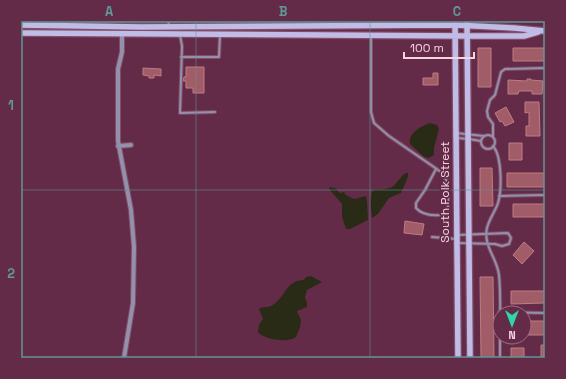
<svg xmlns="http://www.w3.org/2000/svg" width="566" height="379" font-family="'Space Grotesk',sans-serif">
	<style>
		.water { fill: #2a2b17 }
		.building { fill: #a15d67; stroke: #c17a84 }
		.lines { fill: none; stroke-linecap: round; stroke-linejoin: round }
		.service-casing { stroke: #814d67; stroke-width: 4 }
		.minor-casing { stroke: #814d67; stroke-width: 6 }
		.secondary-casing { stroke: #814d67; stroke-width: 8 }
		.service { stroke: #9390ab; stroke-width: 2 }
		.minor { stroke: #9390ab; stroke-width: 4 }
		.secondary { stroke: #c1bbe7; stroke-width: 5.5 }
		.grid { fill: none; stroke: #609797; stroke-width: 1; stroke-opacity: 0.55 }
		.labels { text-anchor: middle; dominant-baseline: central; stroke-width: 3.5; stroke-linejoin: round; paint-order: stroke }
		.street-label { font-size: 12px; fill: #f7d3e2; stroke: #642b48 }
		.neatline { fill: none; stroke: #609797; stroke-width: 1.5 }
		.grid-label { font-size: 13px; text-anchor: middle; font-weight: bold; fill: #609797 }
	</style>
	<rect width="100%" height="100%" fill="#642b48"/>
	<!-- water -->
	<path class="water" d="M430 123 437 125 439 129 434 148V155L429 158 424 157 410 144C408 133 421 126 430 123Z
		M406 173H408V177L401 193 389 198 378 214 372 218C371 209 369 198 373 190 380 189 386 190 392 187 397 184 400 176 406 173Z
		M330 187 335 188 340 193 344 192 346 195 354 199 366 196 367 201 368 220 350 229H346L342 217V204L329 189Z
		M311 276 322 282 307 290 305 297 307 303V307L297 311 301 320 300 327 296 337C288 343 264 340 258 332L259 325 263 319 259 309C263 306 267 308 271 306 286 298 285 280 304 280L306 277Z"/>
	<!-- building -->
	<path class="building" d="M478 48H491V87H478Z
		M513 48H545V61H513Z
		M186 67H204V93H193V88H186V81H183L184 77H186Z
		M143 68 161 69V76L154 75V78H149V76L143 75Z
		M433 73H438V85H423V78H433Z
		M527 79H531V80L543 81 542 94H532V91H519L518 94H508V80L527 81Z
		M525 102H539L540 136H526V126H529V112L525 113Z
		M506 107 514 122 505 126 502 121 500 122 495 113Z
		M509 143H522V160H509Z
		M480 168H492L493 206H480Z
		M507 173H545V187H507Z
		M513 204H545V217H513Z
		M405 221 424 224 422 235 404 233Z
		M524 242 534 251 522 264 513 255Z
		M480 277H493L494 358H481Z
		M511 291H545V303L511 304Z
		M524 321H545V335H524Z
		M541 345H545V358H541Z
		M511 348H524V358H511Z"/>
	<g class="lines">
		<defs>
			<path id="service" d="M168 26 169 21
				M180 35 182 46 180 113 215 112
				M371 36V112L374 123 389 136 444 174 448 186V211L446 238
				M181 57H219L220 35
				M456 133 484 136
				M481 142a7 7 0 1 1 14 0a7 7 0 1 1-14 0Z
				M493 137V124L488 117 487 111 490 100 495 95 501 72 505 69 545 68
				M457 138 469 139 481 141
				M493 146C502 156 502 190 498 203 495 212 489 219 487 228 483 246 497 258 499 275 501 295 500 316 500 337
				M436 169 425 190 416 203V208C424 217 437 216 448 214
				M499 196 545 195
				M457 235 508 233 511 238 509 244 502 246 495 244 458 243
				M432 237 456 239
				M499 312 545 313
				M500 337V358"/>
			<path id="minor" d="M122 33V52L118 69V141L131 210 134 247 133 303 124 358
				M118 146 131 145"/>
			<path id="secondary" d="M455 21 458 358
				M467 21 470 358
				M21 25 141 27 455 25 514 28 545 31
				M21 33 468 36H524L538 32"/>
		</defs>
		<!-- service casing -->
		<use href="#service" class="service-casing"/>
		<!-- minor casing -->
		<use href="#minor" class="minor-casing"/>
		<!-- secondary casing -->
		<use href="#secondary" class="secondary-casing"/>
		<!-- service -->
		<use href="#service" class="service"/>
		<!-- minor -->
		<use href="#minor" class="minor"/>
		<!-- secondary -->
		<use href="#secondary" class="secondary"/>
	</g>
	<!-- grid -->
	<path class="grid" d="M196 21V358M370 21V358M21 190H545"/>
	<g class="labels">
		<!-- street labels -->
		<g class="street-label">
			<text transform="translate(445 192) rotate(-90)">South Polk Street</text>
		</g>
	</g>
	<!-- border -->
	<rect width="566" height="379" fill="none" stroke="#642b48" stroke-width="44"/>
	<!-- north arrow -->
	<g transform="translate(512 325) rotate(180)"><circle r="19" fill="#642b48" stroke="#9f6e86"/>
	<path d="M0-3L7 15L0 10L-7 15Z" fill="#2ed4aa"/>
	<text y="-6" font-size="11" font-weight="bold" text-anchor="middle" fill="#f7d3e2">N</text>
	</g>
	<!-- scale -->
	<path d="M404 52v6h70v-6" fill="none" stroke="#f7d3e2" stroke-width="2"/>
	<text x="410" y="52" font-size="12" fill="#f7d3e2" stroke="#642b48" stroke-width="3" paint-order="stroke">100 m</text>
	<rect x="22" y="22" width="522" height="335" class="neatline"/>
	<g class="grid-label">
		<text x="109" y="16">A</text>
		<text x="283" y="16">B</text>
		<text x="457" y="16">C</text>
		<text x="11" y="110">1</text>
		<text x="11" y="278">2</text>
	</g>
</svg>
